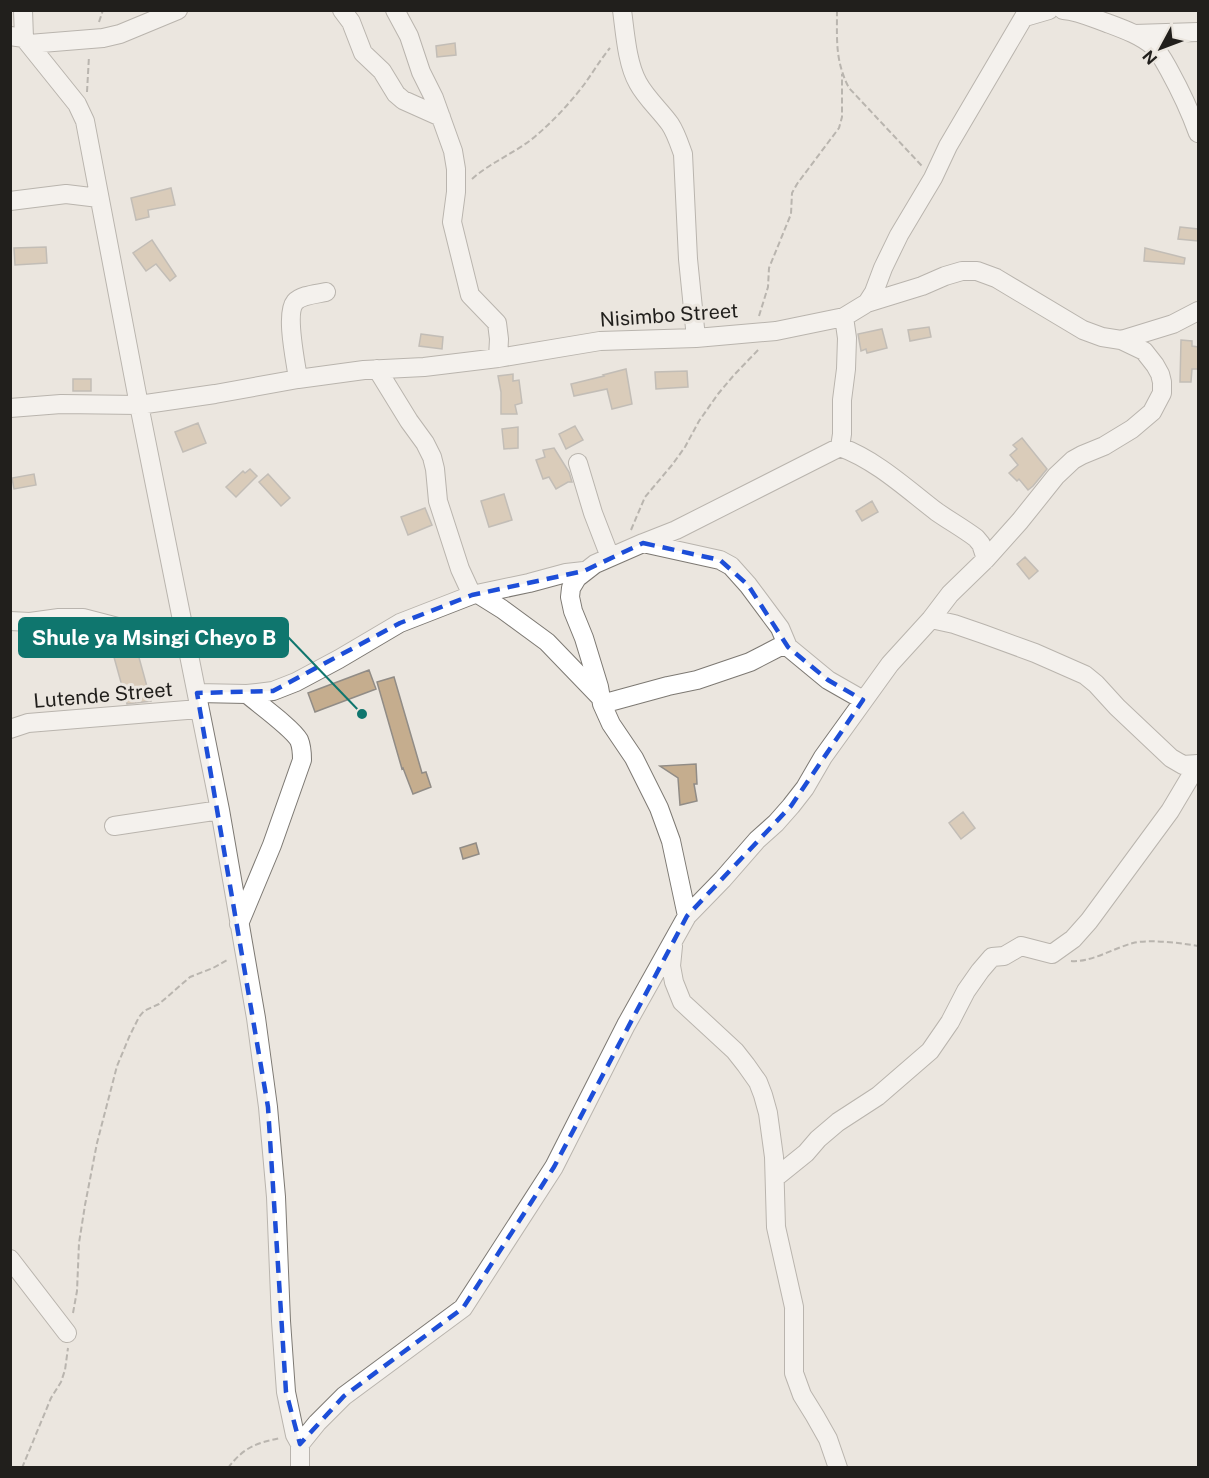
<svg xmlns="http://www.w3.org/2000/svg" width="1209" height="1478" font-family="'Public Sans',sans-serif">
	<style>
		.building { fill: #c5ad8e; stroke: #918c86; stroke-width: 1.5 }
		.lines { fill: none; stroke-linecap: round; stroke-linejoin: round }
		.minor-casing { stroke: #7d7973; stroke-width: 20 }
		.path { stroke: #7d7a75; stroke-width: 2; stroke-dasharray: 6 3; stroke-linecap: butt }
		.minor { stroke: #fff; stroke-width: 18 }
		.marked { fill: none; stroke: #1d4ed8; stroke-width: 4.5; stroke-dasharray: 12 8; stroke-linejoin: round }
		.labels { text-anchor: middle; dominant-baseline: central; stroke-width: 6; stroke-linejoin: round; paint-order: stroke }
		.street-label { font-size: 20px; fill: #211f1c; stroke: #ebe6df }
		.leader { fill: none; stroke: #0f766e; stroke-width: 2 }
		.callout-dot { fill: #0f766e; stroke: #ebe6df; stroke-width: 2 }
		.callout { fill: #0f766e; stroke: #0f766e; stroke-width: 2 }
		.callout-label { font-size: 21px; text-anchor: middle; font-weight: bold; fill: #fff }
	</style>
	<rect width="100%" height="100%" fill="#ebe6df"/>
	<!-- building -->
	<path class="building" d="M455 43 456 55 437 57 436 46Z
		M171 188 175 205 148 210 149 217 136 220 131 198Z
		M1180 227 1198 229V241L1178 239Z
		M152 240 176 276 170 281 156 264 146 271 133 253Z
		M46 247 47 263 15 265 14 248Z
		M1145 248 1185 258 1184 264 1144 261Z
		M929 327 931 337 910 341 908 330Z
		M882 329 887 348 867 353 866 349 861 351 858 334Z
		M421 334 443 337 442 349 419 346Z
		M1181 340 1192 341V346L1198 347V369H1192L1191 382H1180Z
		M626 369 632 404 612 409 607 389 574 396 571 384 604 376 603 375Z
		M687 371 688 387 656 389 655 372Z
		M513 374V381L519 380 522 403 515 405 517 414H501V392L498 376Z
		M73 379H91V391H73Z
		M198 423 206 443 183 452 175 432Z
		M575 426 583 440 566 449 559 434Z
		M518 427V448L504 449 502 429Z
		M1022 438 1047 469 1033 486 1028 490 1019 479 1017 481 1009 473 1018 465 1010 455 1017 449 1013 445Z
		M554 448 569 472 572 482H568L556 489 549 477 543 479 536 460 545 457 543 450Z
		M250 469 257 476 236 497 226 487 243 471 245 473Z
		M34 474 36 485 14 489 12 478Z
		M268 474 290 498 281 506 259 482Z
		M504 494 512 520 489 527 481 501Z
		M872 501 878 512 862 521 856 511Z
		M425 508 432 525 408 535 401 517Z
		M1025 557 1038 571 1029 579 1017 564Z
		M135 643 151 701 127 704 112 650Z
		M369 670 376 689 315 712 308 693Z
		M394 677 422 773 426 772 431 787 413 794 403 768 402 769 377 682Z
		M696 764 697 784H694L697 801 680 805 678 778 660 766Z
		M963 812 975 828 961 839 949 823Z
		M476 843 479 854 463 859 460 848Z"/>
	<g class="lines">
		<defs>
			<path id="minor" d="M23 10 24 38
				M342 10 351 22 363 53 382 71 396 94 403 100 441 117
				M395 10 409 36 421 72 434 98 453 151 456 169V192L452 222 470 295 497 323 499 339 498 358
				M622 10C625 32 627 64 638 83 646 98 660 110 670 124 676 133 679 143 683 154L688 259 696 338
				M1063 10C1078 11 1093 18 1107 23 1123 29 1140 35 1153 46 1160 53 1164 61 1169 70 1180 90 1190 111 1198 133
				M1025 17 1049 10
				M1134 34 1198 32
				M10 36 24 38 77 104 85 121 139 405 220 810 256 1018 268 1107 276 1197 281 1321 286 1392 295 1435 300 1444V1468
				M29 44 103 38 120 34 178 10
				M10 201 66 194 99 198
				M1121 340 1173 324 1198 311
				M377 369 409 421 425 443 432 457 435 469 438 501 460 569 472 595
				M298 379C296 363 285 314 295 302 301 295 317 294 326 292
				M10 408 61 404 139 405 215 394 298 379 364 370 424 367 498 358 600 341 696 338 776 331 844 317 867 303 874 292 883 268 899 235 933 178 948 146 1028 10
				M840 447 842 434V400L846 369 847 338 844 317
				M578 463 593 513 610 557
				M643 543 676 530 840 447C876 460 907 489 937 512 950 521 964 529 976 538L981 544 986 559
				M478 594 502 609 547 642 600 697
				M931 619 954 624 983 634 1035 653 1085 675 1096 684 1117 707 1171 758 1183 765 1198 764
				M10 621 30 622 59 618H83L110 625 188 646
				M197 693 247 694 273 691 296 682 339 659 400 623 472 595 529 583 566 573 584 571
				M602 704 668 686 697 680 750 662 779 647H788L828 680 863 700
				M10 729 28 723 199 709
				M114 826 220 810
				M687 916 671 841 659 808 634 758 611 724 602 704 599 687 584 638 573 611 570 597 571 588 577 578 595 564 643 543 720 560 731 566 748 585 780 628 788 647
				M239 924 272 845 302 760C302 753 302 747 299 740 292 728 260 705 247 694
				M673 946 671 966 674 982 682 1002 735 1051 746 1065 758 1082 763 1095 768 1113 774 1157 776 1227 794 1307V1373L802 1395 815 1416 828 1439 838 1468
				M775 1178 806 1153 818 1139 838 1122 878 1096 930 1051 950 1022 966 991 980 971 992 957 1004 956 1021 946 1052 954 1073 939 1089 921 1170 811 1198 764
				M10 1259 67 1333
				M300 1444 317 1423 344 1396 463 1308 554 1167 626 1025 687 916 723 879 757 840 776 823 791 806 805 788 823 757 890 664 931 619 950 594 986 559 1020 521 1056 476 1073 460 1082 455 1104 446 1132 429 1152 412 1162 393V382L1160 374 1155 365 1144 351 1121 340 1102 337 1083 330 996 278 977 271H962L945 276 922 286 867 303"/>
		</defs>
		<!-- minor casing -->
		<use href="#minor" class="minor-casing"/>
		<!-- path -->
		<path class="path" d="M837 10C837 40 835 61 849 88L922 166
			M99 22 103 10
			M87 92 89 56
			M472 179C492 161 518 152 538 134 554 120 569 104 583 86 592 74 600 60 610 48
			M759 316 768 287 769 268 791 214 792 193 797 184 839 128 842 117V74
			M631 530 645 497 672 465 685 447 699 421 718 394 734 375 760 348
			M1071 961C1090 963 1114 948 1133 943 1150 939 1181 943 1198 946
			M73 1313 77 1291 79 1243 85 1205 97 1143 117 1066 130 1035 139 1017 144 1011 159 1004 190 977 213 968 229 959
			M22 1468 51 1398 61 1382 65 1370 68 1348
			M228 1468C244 1447 256 1443 281 1438"/>
		<!-- minor -->
		<use href="#minor" class="minor"/>
	</g>
	<!-- marked area -->
	<path d="M0 0H1209V1478H0ZM643 543 720 560 748 585 788 647 828 680 863 700 791 806 687 916 554 1167 463 1308 344 1396 300 1444 286 1392 268 1107 197 693 273 691 400 623 472 595 584 571Z" fill="#ebe6df" fill-opacity=".55" fill-rule="evenodd"/>
	<path class="marked" d="M643 543 720 560 748 585 788 647 828 680 863 700 791 806 687 916 554 1167 463 1308 344 1396 300 1444 286 1392 268 1107 197 693 273 691 400 623 472 595 584 571Z"/>
	<g class="labels">
		<!-- street labels -->
		<g class="street-label">
			<text transform="translate(669 315) rotate(-4)">Nisimbo Street</text>
			<text transform="translate(103 695) rotate(-5)">Lutende Street</text>
		</g>
	</g>
	<!-- callouts -->
	<path class="leader" d="M362 714L288 637"/>
	<circle class="callout-dot" cx="362" cy="714" r="6"/>
	<rect class="callout" x="19" y="618" width="269" height="39" rx="6"/>
	<g class="callout-label">
		<text x="154" y="645">Shule ya Msingi Cheyo B</text>
	</g>
	<!-- border -->
	<rect width="1209" height="1478" fill="none" stroke="#211f1c" stroke-width="24"/>
	<!-- north arrow -->
	<g transform="translate(1161 48) rotate(229)" stroke="#ebe6df" stroke-width="4.5" paint-order="stroke">
	<path d="M0-4.5L10 22L0 15L-10 22Z" fill="#211f1c"/>
	<text y="-9" font-size="16" font-weight="bold" text-anchor="middle" fill="#211f1c">N</text>
	</g>
</svg>
